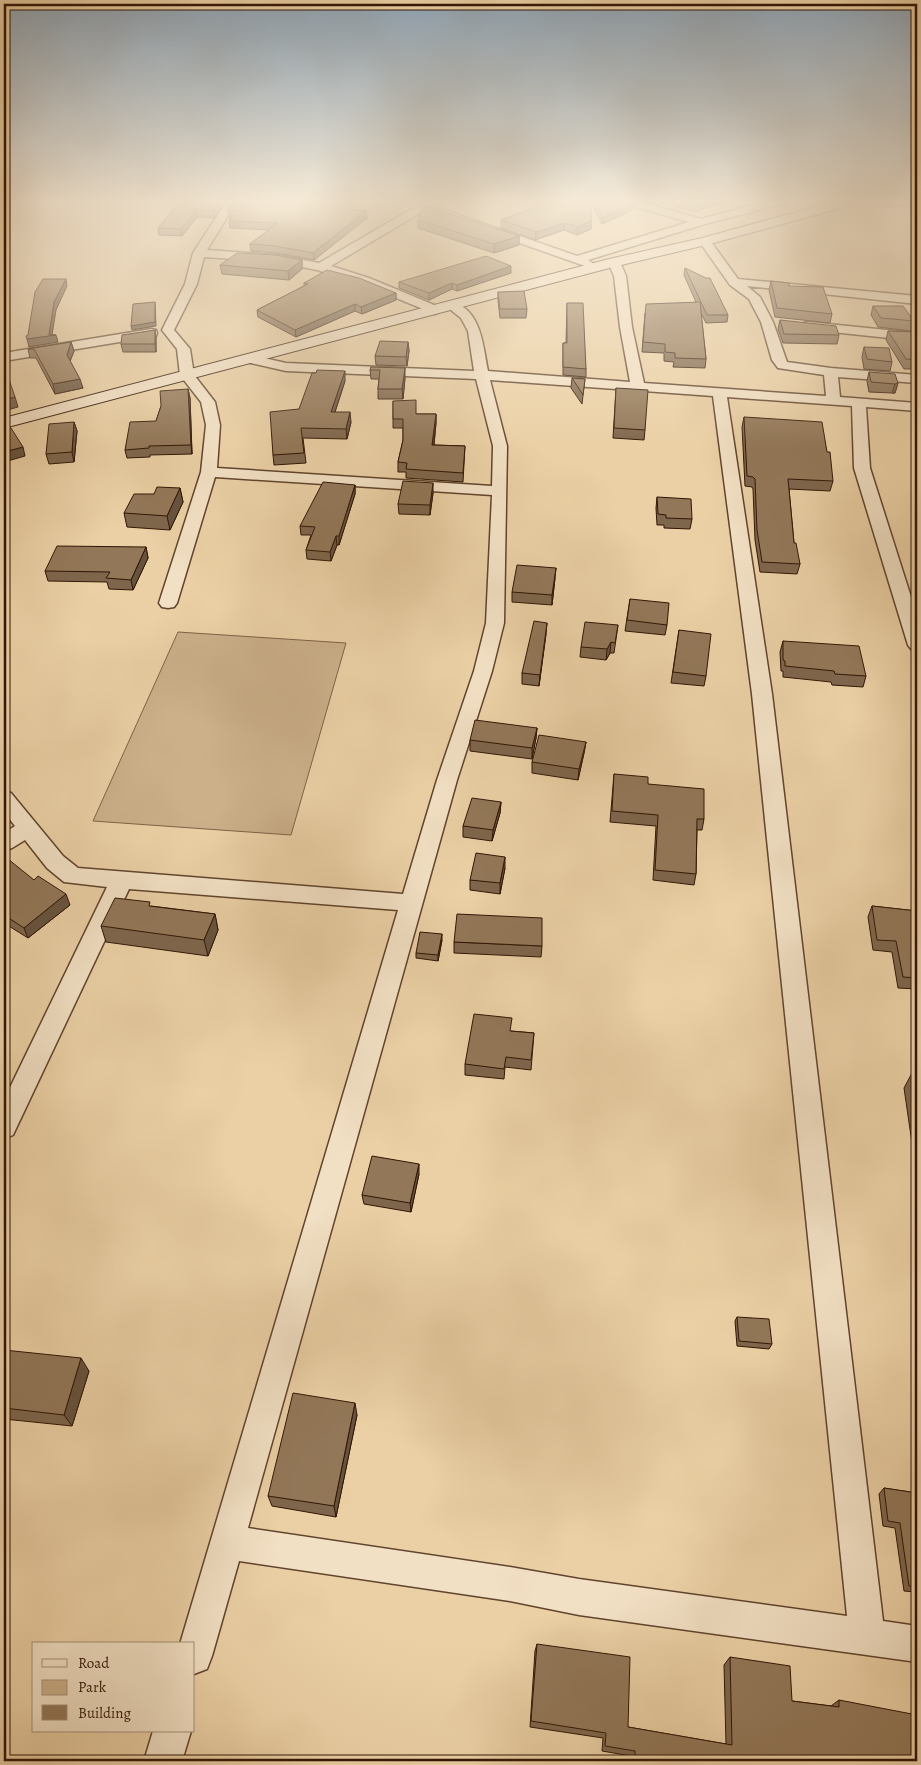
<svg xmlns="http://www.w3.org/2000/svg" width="921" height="1765" font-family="Alegreya,serif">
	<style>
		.green { fill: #cbb08a; stroke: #7e6348 }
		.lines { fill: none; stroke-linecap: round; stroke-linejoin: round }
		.minor-casing { stroke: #60442d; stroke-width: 3 }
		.secondary-casing { stroke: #311605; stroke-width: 2 }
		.minor { fill: #f2e0c4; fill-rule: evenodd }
		.secondary { fill: #f2e0c4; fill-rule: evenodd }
		.wall { fill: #7e664c; stroke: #311605 }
		.shaded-wall { fill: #66533e; stroke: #311605 }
		.building { fill: #927758; stroke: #311605 }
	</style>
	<rect width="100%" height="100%" fill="#ebd0a5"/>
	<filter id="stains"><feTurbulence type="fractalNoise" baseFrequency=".004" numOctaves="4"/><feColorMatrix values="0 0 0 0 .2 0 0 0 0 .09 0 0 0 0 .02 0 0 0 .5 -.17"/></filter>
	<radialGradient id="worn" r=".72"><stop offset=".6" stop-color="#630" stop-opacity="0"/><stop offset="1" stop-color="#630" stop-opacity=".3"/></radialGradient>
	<!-- green -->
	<path class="green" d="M178 632 346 643 291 835 93 821Z"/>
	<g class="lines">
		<defs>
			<path id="minor" d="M227 201H237L207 250 276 255 319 263 415 207 404 201H437L433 206 577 256 689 222 621 203 620 201H638L701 219 768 201H786L785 203 705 224 588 260 594 264 588 267 425 210 331 266 369 278 439 307 441 310 435 314 360 283 317 270 276 262 204 257 197 284 174 330 190 349 194 375 215 402 220 425 217 468 492 486 493 446 476 379 286 371 246 362 244 359 251 355 286 363 474 371 468 331 461 318 446 306 452 302C482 310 483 347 488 371L630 382 620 327 614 276 608 262 614 259 620 262 626 276 632 327 644 383 826 396 824 375 778 368 772 360 761 322 749 299 730 285 699 241 701 239H709L738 279 917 296V304L747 286 760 297 773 322 787 362 831 368 917 375V383L838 377 840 397 917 403V411L866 407 870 468 917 616V650L911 649 908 645 854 468 852 406 727 397 772 694 883 1621 917 1626V1662L579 1615 510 1601 239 1561 212 1656 207 1669 194 1674V1644H180L398 910 129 889 13 1135 4 1139V1100L107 887 64 882 47 868 25 840 12 848 4 851V833L15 826 4 812V791L11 793 63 856 78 868 403 894 437 780 474 671 486 623 492 495 215 477 177 603 174 607 168 608 162 607 159 603 201 472 206 425 201 402 180 375 177 349 162 330 185 284 193 253ZM490 380 713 396 752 694 847 1616 579 1579 510 1567 248 1528 457 780 492 671 504 623 507 446Z
				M808 322 917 333V341L804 329 802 326 804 323Z
				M151 329 156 330 157 333 156 336 4 361V353Z
				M153 1731H191L182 1761H144Z"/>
			<path id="secondary" d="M836 201H857L856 204 710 244 617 266 4 428V418L609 259 702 238Z"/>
		</defs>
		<!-- minor casing -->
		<use href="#minor" class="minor-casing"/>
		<!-- secondary casing -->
		<use href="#secondary" class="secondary-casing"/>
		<!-- minor -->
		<use href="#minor" class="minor"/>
		<!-- secondary -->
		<use href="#secondary" class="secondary"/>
	</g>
	<!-- wall -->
	<path class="wall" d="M181 201H226L214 218 197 217 182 236 159 235 158 228Z
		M233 201H357L352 209 366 211 367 218 314 260 276 253 251 251 250 244 269 230 230 228 229 221 231 218H229L228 211Z
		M526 201H591V229L577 235 564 230 535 240 501 228V220L541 205Z
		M593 201 636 202 635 209 602 224 593 206Z
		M646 201H723L695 212 664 203 660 205Z
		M878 201H917L886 207Z
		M418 220 519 236V245L494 253 418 228Z
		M302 260V269L289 280 222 274 220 265Z
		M685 268 728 315 727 322 706 323 701 313 706 359 705 368 673 367 674 362 664 361V353L642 352 645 313 696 302 684 275Z
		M511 273 457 291 452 289 429 300 399 288V282Z
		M771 281 789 286 832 314 830 323 775 317 769 290Z
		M304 283 396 293V300L362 314 355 311 296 337 258 317 257 310 304 286Z
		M498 292 527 309 526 318H500L498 301Z
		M567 303 586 369V377L563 375V343H566Z
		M873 306 914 321 911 331 878 327 871 315Z
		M780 320 839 335 837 344 783 343 778 329Z
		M888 331 917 332V369H904L886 340Z
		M156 337V352H123L121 344Z
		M71 342 74 351 70 361 83 388 55 394 36 358H30L28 349Z
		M408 342 409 351 407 366 376 365 375 356Z
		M864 347 892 362 890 371 864 369 862 357Z
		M371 367 405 378 403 399H378V389L379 379H371L370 370Z
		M869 372 898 383 895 393H892L869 392 867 381Z
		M572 378 585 379 582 404 571 388Z
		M345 381 335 412 351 422 347 439 303 438 306 463 274 465 273 455 299 409Z
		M616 388 645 430 644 440 613 438Z
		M188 389 190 398 192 454 150 455V457L127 458 125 450 156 421 161 406Z
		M393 401 416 414H436V423L434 445 465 446 463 482 406 478V472H398V462L403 440V428H393Z
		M744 417 833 481 830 491 789 489 794 543 800 564 797 574 760 572 755 540 753 489 752 487 745 486 742 427Z
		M74 422 77 431 74 462 49 464 46 454Z
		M355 485V494L339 545H337L331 561 307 559 306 550 311 535H301L300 526Z
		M180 488 183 502 170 530 127 527 124 513 154 494Z
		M433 493 430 515 399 514 398 504Z
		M657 497 692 519 690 529 664 528V525H657L656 508Z
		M146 547 148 558 133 590 109 589 107 582 48 581 45 571Z
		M555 578 552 605 512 602V592Z
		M630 599 667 625 665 635 625 631Z
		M618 625 614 653H610L606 660 580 657 581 647Z
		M679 630 706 676 704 686 671 683Z
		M546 634 539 686 522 684V673Z
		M783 641 866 676 863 687 832 685 831 682 783 677V671H781L780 652Z
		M537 728 536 738 532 759 470 751V740Z
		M586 742 584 753 578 780 532 773V762Z
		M614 774 648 784 704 819 702 830H697L696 874 694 885 653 880 656 826 610 822Z
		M501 802 500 813 492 841 463 837V826Z
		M4 862 70 905 28 938 4 923Z
		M505 868 500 894 470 890V880Z
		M151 906 215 914 218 930 208 956 106 942 101 926Z
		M872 906 917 911V989L898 988 892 952 873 950 868 917Z
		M442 940 438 961 416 958V953Z
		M454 942 542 946 541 957 454 953Z
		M511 1031 534 1033 531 1070 505 1067 504 1079 465 1075V1064Z
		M912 1073 917 1074V1144L912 1143 904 1088Z
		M419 1174 411 1212 364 1204 362 1195Z
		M737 1317 772 1344 769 1349 737 1346 735 1321Z
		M4 1350 89 1371 72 1426 4 1419Z
		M357 1415 336 1517 272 1506 268 1496Z
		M884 1488 917 1493V1592L904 1591 895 1528 883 1526 879 1494Z
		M537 1644 628 1727 726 1744 724 1665 730 1657 792 1701 831 1706 839 1700 917 1761H631V1756L602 1751 603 1738 530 1727 535 1651Z"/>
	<!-- shaded-wall -->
	<path class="shaded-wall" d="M219 201H226L214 218 213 210Z
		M352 201H357L347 216V209Z
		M661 201H664V203L660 205Z
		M708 201H723L695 212 696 206Z
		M888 201H917V204L886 207Z
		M636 202 635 209 602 224 603 217Z
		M196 210 197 217 182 236 181 229Z
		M366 211 367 218 314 260 313 253Z
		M591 221V229L577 235 578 227Z
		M565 223 564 230 535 240 536 232Z
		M519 236V245L494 253V244Z
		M302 260V269L289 280 288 271Z
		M511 266V273L457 291V285Z
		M66 279 67 286 56 310 52 335H56L58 342 29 347 27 339 49 335 54 302Z
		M452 283V289L429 300V293Z
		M396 293V300L362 314 361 307Z
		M155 302 156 326 132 330 131 326Z
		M355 304V311L296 337 295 330Z
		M155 330 156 337V352L155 344Z
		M71 342 74 351 69 364 67 355Z
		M408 342 409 351 407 366 406 357Z
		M405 368V378L403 399 402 389Z
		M345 371V381L332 421 331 412Z
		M80 379 83 388 55 394 53 384Z
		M898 383 895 393H892L895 384Z
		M188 389 190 398 192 454 191 445Z
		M15 397 18 407 4 411V400Z
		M350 412 351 422 347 439 346 429Z
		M436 414V423L433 454 432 445Z
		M74 422 77 431 74 462 72 452Z
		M23 447 25 456 4 462V452Z
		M433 483V493L430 515V505Z
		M355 485V494L339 545V536Z
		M180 488 183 502 170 530 167 516Z
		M336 536 337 545 331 561 330 552Z
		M146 547 148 558 133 590 131 580Z
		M556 568 555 578 552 605V595Z
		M547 623 546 634 539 686 540 675Z
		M611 642 610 653 606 660 607 649Z
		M537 728 536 738 532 759V748Z
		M586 742 584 753 578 780 579 769Z
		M501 802 500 813 492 841 493 830Z
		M505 857V868L500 894V883Z
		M66 894 70 905 28 938 24 928Z
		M215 914 218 930 208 956 204 940Z
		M442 934V940L438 961V955Z
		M419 1164V1174L411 1212 410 1203Z
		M81 1358 89 1371 72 1426 64 1415Z
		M355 1403 357 1415 336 1517 334 1506Z"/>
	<!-- building -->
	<path class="building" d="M181 201H219L213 210H196L181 229 158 228Z
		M233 201H352L347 209 366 211 313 253 275 246 250 244 278 223 229 221 236 211H228Z
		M550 201H591V221L578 227 565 223 536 232 501 220Z
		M594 201H632L636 202 603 217Z
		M680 201H708L696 206Z
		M423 205 519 236 494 244 418 220Z
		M237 253 275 255 302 260 288 271 220 265Z
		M486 256 511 266 457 285 452 283 429 293 399 282Z
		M685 268 706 278H710L728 315H707Z
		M327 270 359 278 396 293 361 307 355 304 295 330 257 310 308 284 304 283Z
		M43 279H66L54 302 49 335H56L27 339 26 336 28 335 35 292Z
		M771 281 789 283V286L823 287 832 314 777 308Z
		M524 291 527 309H500L498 292Z
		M155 302V322L131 326 133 304Z
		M700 302 706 359 675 358V353L665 352V344L643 342 646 304Z
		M567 303H583L586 369 563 367V343H567Z
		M873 306H903L914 321 881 318Z
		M780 320 836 326 839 335 784 334Z
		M155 330V344H121L122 335Z
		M888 331 917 332V360L906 359Z
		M380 341 408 342 406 357 375 356Z
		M71 342 67 355 80 379 53 384 34 349H28Z
		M864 347 889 348 892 362 867 359Z
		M4 365 15 397 4 400Z
		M371 367 405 368 402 389H378L380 370H370Z
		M317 370 345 371 331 412H350L346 429 301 428 304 453 273 455 270 412 299 409 312 373H316Z
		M869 372 895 374 898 383 895 384 871 382Z
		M572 378 585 379 583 395Z
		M616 388 648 390 645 430 614 428Z
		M188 389 191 445 149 446V448L125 450 130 422 156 421 161 406 160 391Z
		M416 400V414H436L432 445 465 446 463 473 406 469 407 463 398 462 403 440V419H393V401Z
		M744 417 822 422 827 452H830L833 481 788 479 794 543H796L800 564 762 562 757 530 755 479 753 477 747 476Z
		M74 422 72 452 46 454 49 424Z
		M11 428 23 447 4 452V430Z
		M403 481 433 483 430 505 398 504Z
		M323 482 355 485 339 536H336L330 552 306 550 315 527 300 526Z
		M157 487 180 488 167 516 124 513 134 494H154Z
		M657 497 691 499 692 519 666 518V515L658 514Z
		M57 546 146 547 131 580 106 578 110 572 45 571Z
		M517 565 556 568 552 595 512 592Z
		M630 599 669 603 667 625 627 620Z
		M534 621 547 623 540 675 522 673Z
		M585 622 618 625 615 643 611 642 607 649 581 647Z
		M679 630 711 634 706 676 673 672Z
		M783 641 859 646 866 676 835 674 834 671 785 666V661L783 660Z
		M475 720 537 728 532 748 470 740Z
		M539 735 586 742 579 769 532 762Z
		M614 774 648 777V784L704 789V819H697L696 874 655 870 658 815 612 811Z
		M472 798 501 802 493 830 463 826Z
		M476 853 505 857 500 883 470 880Z
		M8 859 34 880 38 876 66 894 24 928 4 915V862Z
		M115 898 150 902 149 906 215 914 204 940 101 926Z
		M872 906 917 911V978L903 977 896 941 877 940Z
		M457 914 542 918V946L454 942Z
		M420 932 442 934 438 955 416 953Z
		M474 1014 512 1018 510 1031 534 1033 531 1060 506 1057 504 1069 465 1064Z
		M912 1073 917 1074V1114Z
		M372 1156 419 1164 410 1203 362 1195Z
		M737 1317 769 1319 772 1344 739 1341Z
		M4 1350 81 1358 64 1415 4 1408Z
		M293 1393 355 1403 334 1506 268 1496Z
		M884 1488 917 1493V1587L909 1586 900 1523 888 1521Z
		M537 1644 630 1657 628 1727 732 1745 730 1657 790 1666 792 1701 839 1707V1700L917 1715V1761H635V1751L605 1746 606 1733 531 1721Z"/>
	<!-- sky -->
	<linearGradient id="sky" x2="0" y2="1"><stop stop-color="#90a6b8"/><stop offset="0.45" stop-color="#f6ead6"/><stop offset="1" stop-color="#f6ead6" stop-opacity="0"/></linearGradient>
	<rect width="921" height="448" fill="url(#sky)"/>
	<!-- margin -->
	<rect width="921" height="1765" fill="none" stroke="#ebd0a5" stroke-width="20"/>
	<rect x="5" y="5" width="911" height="1755" fill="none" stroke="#311605" stroke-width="2.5"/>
	<rect x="10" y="10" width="901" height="1745" fill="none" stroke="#311605"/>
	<!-- legend -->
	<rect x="32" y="1642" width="162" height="90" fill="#f2e0c4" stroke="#a58f78"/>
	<rect x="42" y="1659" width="25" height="8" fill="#f2e0c4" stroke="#a58f78"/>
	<text x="78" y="1668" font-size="15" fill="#311605">Road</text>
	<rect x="42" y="1680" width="25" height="15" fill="#cbb08a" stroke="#a58f78"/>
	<text x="78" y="1692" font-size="15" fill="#311605">Park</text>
	<rect x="42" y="1705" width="25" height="15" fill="#927758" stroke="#a58f78"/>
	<text x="78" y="1718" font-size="15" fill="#311605">Building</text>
	<rect width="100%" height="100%" filter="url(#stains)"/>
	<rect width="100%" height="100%" fill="url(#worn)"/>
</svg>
